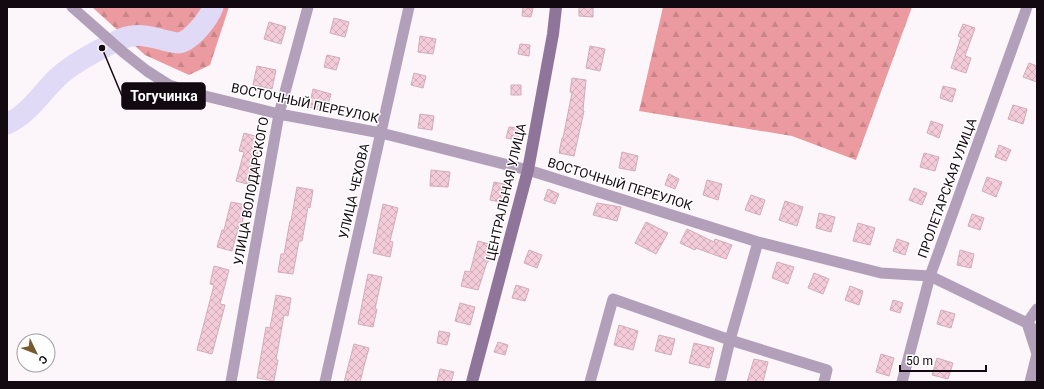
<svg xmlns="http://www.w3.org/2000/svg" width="1044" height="389" font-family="Roboto,sans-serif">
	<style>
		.forest { fill: url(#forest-firs) }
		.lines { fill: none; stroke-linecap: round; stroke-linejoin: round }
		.river { stroke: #e0daf6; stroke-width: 21 }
		.building { fill: url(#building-cross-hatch); stroke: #d2acb8 }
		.street { stroke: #b29fba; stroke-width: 11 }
		.secondary { stroke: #90759b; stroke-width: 12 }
		.labels { text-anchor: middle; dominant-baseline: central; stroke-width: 3; stroke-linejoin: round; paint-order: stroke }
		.street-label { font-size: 13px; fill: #130910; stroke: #fff }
		.leader { fill: none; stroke: #130910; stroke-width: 1.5 }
		.callout-dot { fill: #130910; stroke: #fff; stroke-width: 1.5 }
		.callout { fill: #130910; stroke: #130910; stroke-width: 1.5 }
		.callout-label { font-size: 14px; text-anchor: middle; font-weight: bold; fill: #fff }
	</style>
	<defs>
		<pattern id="forest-firs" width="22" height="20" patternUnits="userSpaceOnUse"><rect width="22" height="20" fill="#eb9b9f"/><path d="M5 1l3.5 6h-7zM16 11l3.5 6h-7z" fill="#c98488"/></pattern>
		<pattern id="building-cross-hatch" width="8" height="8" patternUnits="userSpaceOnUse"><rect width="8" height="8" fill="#f4ccd9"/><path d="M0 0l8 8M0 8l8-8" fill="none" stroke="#d0aeb9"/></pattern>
	</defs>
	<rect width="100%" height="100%" fill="#fcf5fa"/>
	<!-- forest -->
	<path class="forest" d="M92 7H229L210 65 189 75 145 55Z
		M663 7H912L856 160 792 136 639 111Z"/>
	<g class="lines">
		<!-- river -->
		<path class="river" d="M7 124C30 113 41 93 58 77 74 62 102 48 121 39 136 33 149 36 163 40 168 41 173 43 178 43 191 42 209 18 213 7"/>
	</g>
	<!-- building -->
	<path class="building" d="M523 7 533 8 531 17 522 16Z
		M579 7H593V17L579 16Z
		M334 18 349 22 345 37 330 33Z
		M269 22 286 27 281 44 264 39Z
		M963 24 975 28 965 56 971 58 966 73 951 68 961 37 958 36Z
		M420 36 436 39 433 54 418 52Z
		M520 44 530 45 529 56 518 54Z
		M590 46 605 49 600 71 586 68Z
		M327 55 340 58 336 70 324 67Z
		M1029 63 1037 66V82L1023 77Z
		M257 66 276 70 272 89 253 85Z
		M414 73 426 76 423 88 411 85Z
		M572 78 586 80 583 110 584 111 574 156 559 153 562 138H563L572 93 570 92Z
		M511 85H521V95H511Z
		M943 86 956 89 952 102 940 98Z
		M313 89 331 94 326 112 309 107Z
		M1013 105 1027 109 1023 124 1008 119Z
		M420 114 434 116 432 130 418 128Z
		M931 121 943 125 939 138 927 133Z
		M509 127 520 128 518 140 506 138Z
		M244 133 262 138 254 167H256L251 185 236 181 244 152 239 151Z
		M999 145 1011 150 1006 161 995 157Z
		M622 152 638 156 635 171 619 168Z
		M924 153 939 157 935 171 920 167Z
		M431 170 450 172 448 187 430 186Z
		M669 174 679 179 675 189 665 185Z
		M987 177 1002 182 996 197 982 191Z
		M707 180 722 184 718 200 703 195Z
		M494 182 509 185 505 203 490 200Z
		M297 187 313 190 310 208 308 207 302 241H299L293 274 278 272 281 254H284L290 221H291Z
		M914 188 927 193 922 205 909 200Z
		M548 189 559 194 555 204 544 200Z
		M751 195 765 200 760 215 745 210Z
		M785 201 803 207 797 226 779 220Z
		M231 202 246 205 242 223 240 222 232 251 217 247 222 230H224Z
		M597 203 621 207 617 221 593 215Z
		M383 204 398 208 390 241 393 242 390 257 373 253Z
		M819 213 835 217 831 232 816 228Z
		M972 214 984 218 980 230 968 226Z
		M646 222 668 233 656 254 635 243Z
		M858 223 875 228 870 245 853 241Z
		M687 229 714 242 715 239 732 245 726 259 696 248 695 250 680 243Z
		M897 239 909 243 905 255 893 251Z
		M478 241 492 245 488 262H487L478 290 461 286 465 271 470 272Z
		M529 250 542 255 537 268 524 263Z
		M960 250 974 254 971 268 957 265Z
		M777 262 794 267 788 284 772 278Z
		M214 266 229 270 220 304 225 305 212 354 197 350 214 285 210 284Z
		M814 273 829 279 823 294 808 288Z
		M368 274 382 277 375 309H377L373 327 358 324Z
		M516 285 529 289 525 301 512 298Z
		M850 286 863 291 859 305 845 300Z
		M276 295 291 298 288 316 284 315 276 360H278L274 381 257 378 266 327 270 328Z
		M893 300 903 303 900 313 890 310Z
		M460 303 475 307 470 325 455 321Z
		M941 310 955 314 951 328 937 324Z
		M619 325 638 331 633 350 614 345Z
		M439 331 450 333 447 345 437 343Z
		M659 335 675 339 671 355 655 351Z
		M498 342 508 345 505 355 494 352Z
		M694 343 714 348 709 368 689 363Z
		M354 344 369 348 364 366 360 382H344Z
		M881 354 894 358 889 376 876 372Z
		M937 358 953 363 948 379 932 375Z
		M754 359 768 362 763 382H747Z
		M440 369 454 372 451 382H437Z"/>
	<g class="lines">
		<!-- street -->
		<path class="street" d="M72 7 123 52 147 71 169 85 197 94 279 114 381 133 528 170 758 242 881 273 930 276 1027 323 1037 333
			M231 382 279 114 308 7
			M325 382 409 7
			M590 382 613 299 730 340 827 370 824 382
			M720 382 730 340 758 242
			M902 382 930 276 1027 7
			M1030 382 1037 354 1027 323 1037 309"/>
		<!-- secondary -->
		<path class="secondary" d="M472 382 528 170 553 34 556 7"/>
	</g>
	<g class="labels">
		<!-- street labels -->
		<g class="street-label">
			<text transform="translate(305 103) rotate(12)">ВОСТОЧНЫЙ ПЕРЕУЛОК</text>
			<text transform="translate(620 184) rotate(17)">ВОСТОЧНЫЙ ПЕРЕУЛОК</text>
			<text transform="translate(947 188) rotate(-70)">ПРОЛЕТАРСКАЯ УЛИЦА</text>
			<text transform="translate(251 191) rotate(-80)">УЛИЦА ВОЛОДАРСКОГО</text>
			<text transform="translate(354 191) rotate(-77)">УЛИЦА ЧЕХОВА</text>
			<text transform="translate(506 192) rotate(-77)">ЦЕНТРАЛЬНАЯ УЛИЦА</text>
		</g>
	</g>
	<!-- callouts -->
	<path class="leader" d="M102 48L122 96"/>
	<circle class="callout-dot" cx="102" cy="48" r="4"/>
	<rect class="callout" x="122" y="83" width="83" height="26" rx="4"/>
	<g class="callout-label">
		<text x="164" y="101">Тогучинка</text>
	</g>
	<!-- border -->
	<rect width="1044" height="389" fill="none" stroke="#130910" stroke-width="16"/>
	<!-- north arrow -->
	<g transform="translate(36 353) rotate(133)"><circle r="19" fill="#ffffff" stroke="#a19d9f"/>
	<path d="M0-3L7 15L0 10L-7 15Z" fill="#775b2e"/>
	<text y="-6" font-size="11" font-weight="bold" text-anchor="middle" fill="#130910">С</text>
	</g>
	<!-- scale -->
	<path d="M900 365v6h86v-6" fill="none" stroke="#130910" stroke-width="2"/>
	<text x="906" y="365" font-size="12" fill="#130910" stroke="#ffffff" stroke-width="3" paint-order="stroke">50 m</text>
</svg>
